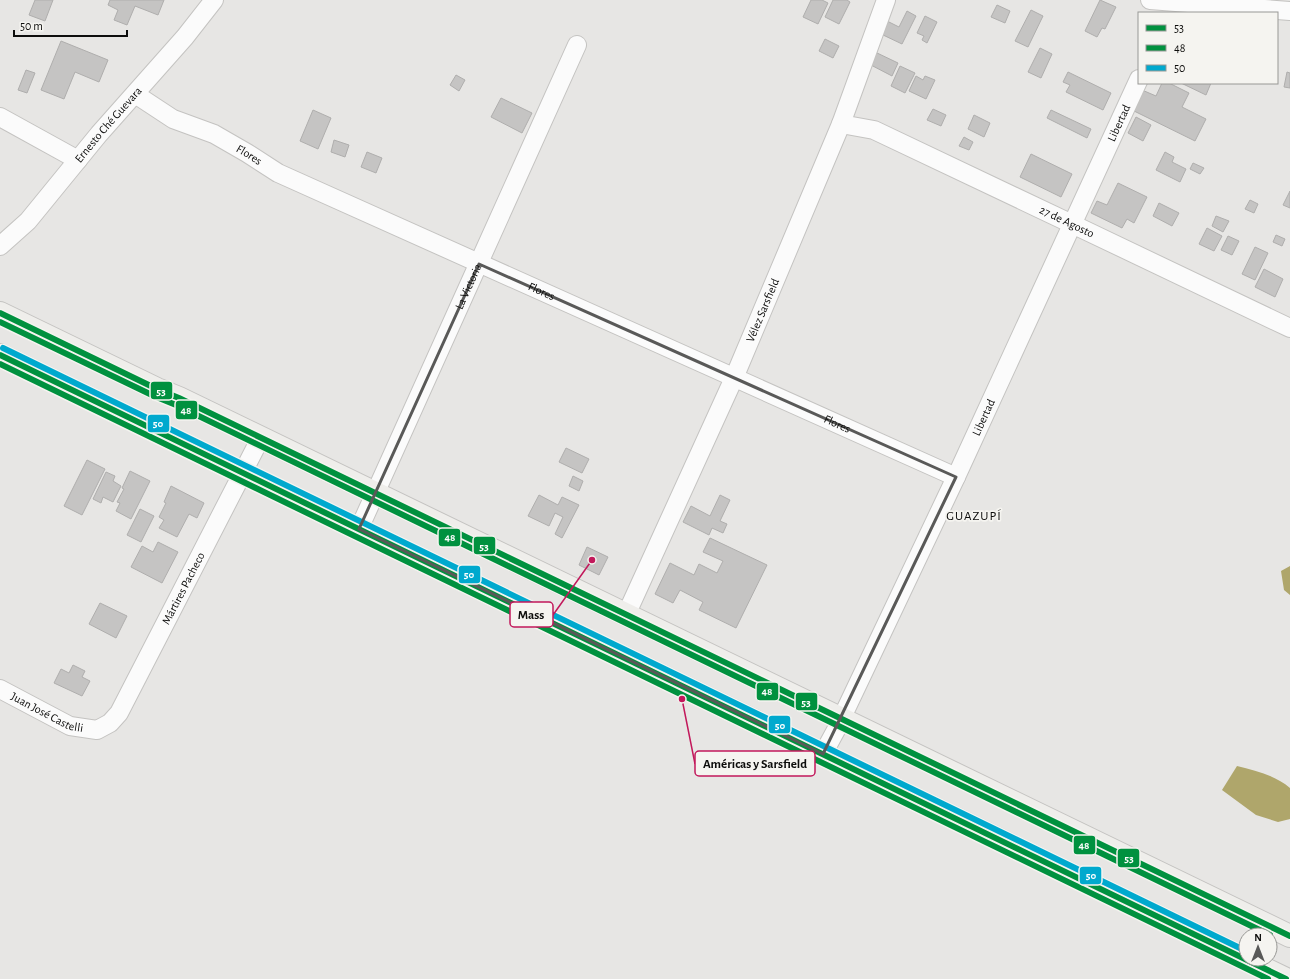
<svg xmlns="http://www.w3.org/2000/svg" width="1290" height="979" font-family="'Alegreya Sans',sans-serif">
	<style>
		.water { fill: #afa66b }
		.building { fill: #c5c4c3; stroke: #afaead }
		.lines { fill: none; stroke-linecap: round; stroke-linejoin: round }
		.street-casing { stroke: #c4c3c1; stroke-width: 20 }
		.secondary-casing { stroke: #c4c3c1; stroke-width: 24 }
		.street { stroke: #fbfbfb; stroke-width: 18 }
		.secondary { stroke: #efeeeb; stroke-width: 22 }
		.bus-1-casing { stroke: #f5f4f0; stroke-width: 9 }
		.bus-2-casing { stroke: #f5f4f0; stroke-width: 9 }
		.bus-3-casing { stroke: #f5f4f0; stroke-width: 9 }
		.bus-1 { stroke: #00913f; stroke-width: 6 }
		.bus-2 { stroke: #00913f; stroke-width: 6 }
		.bus-3 { stroke: #00a9ce; stroke-width: 6 }
		.marked { fill: none; stroke: #595958; stroke-width: 3; stroke-linejoin: round }
		.labels { text-anchor: middle; dominant-baseline: central; stroke-width: 3.5; stroke-linejoin: round; paint-order: stroke }
		.street-label { font-size: 12px; fill: #0d0d0c; stroke: #f5f4f0 }
		.neighbourhood-label { font-size: 13px; letter-spacing: 1px; fill: #0d0d0c; stroke: #f5f4f0 }
		.leader { fill: none; stroke: #c2185b; stroke-width: 1.5 }
		.callout-dot { fill: #c2185b; stroke: #f5f4f0; stroke-width: 1.5 }
		.callout { fill: #f5f4f0; stroke: #c2185b; stroke-width: 1.5 }
		.callout-label { font-size: 13px; text-anchor: middle; font-weight: bold; fill: #0d0d0c }
		.line-badge { stroke: #f5f4f0; stroke-width: 1.5 }
		.badge-label { font-size: 11px; text-anchor: middle; font-weight: bold; fill: #fff }
	</style>
	<rect width="100%" height="100%" fill="#e7e6e4"/>
	<!-- water -->
	<path class="water" d="M1290 566V595L1284 590 1281 571Z
		M1237 766C1256 771 1275 775 1290 788V819L1278 822 1256 815 1222 790Z"/>
	<!-- building -->
	<path class="building" d="M35 0H53L45 21 29 15Z
		M110 0H164L158 15 135 6 127 25 114 20 118 10 108 5Z
		M811 0H822L828 3 818 24 803 17Z
		M833 0H847L850 2 839 24 825 17Z
		M1100 0 1116 7 1105 29 1102 28 1097 37 1085 31Z
		M997 5 1010 11 1005 23 991 17Z
		M1031 10 1043 16 1028 47 1015 41Z
		M907 11 916 16 902 44 881 34 887 21 899 27Z
		M925 16 937 22 927 43 922 40 924 36 917 33Z
		M825 39 839 46 833 58 819 51Z
		M61 41 108 60 99 82 75 72 64 99 41 90Z
		M1040 48 1052 54 1041 78 1028 72Z
		M875 52 898 63 892 76 869 64Z
		M900 66 915 73 905 93 891 86Z
		M26 70 35 73 27 93 18 90Z
		M1068 72 1111 93 1103 110 1066 92 1070 85 1063 82Z
		M1287 72 1290 73V88L1284 87Z
		M456 75 465 80 459 91 450 85Z
		M916 76 923 80 925 76 935 80 926 99 909 91Z
		M1162 83H1169L1189 93 1182 107 1206 119 1195 141 1132 110 1142 90 1156 96Z
		M1181 83H1211L1206 95Z
		M501 98 532 113 522 133 491 117Z
		M933 109 946 115 941 126 927 120Z
		M313 110 331 118 318 149 300 141Z
		M1051 110 1091 129 1087 138 1047 118Z
		M974 115 990 123 984 137 968 129Z
		M1136 117 1151 125 1143 141 1128 133Z
		M964 137 973 142 969 150 959 146Z
		M334 140 349 145 345 157 331 152Z
		M367 152 382 158 376 173 361 167Z
		M1165 152 1174 157 1172 162 1186 169 1180 182 1156 170Z
		M1031 154 1072 174 1061 197 1020 177Z
		M1193 163 1204 168 1200 174 1190 169Z
		M1118 183 1147 197 1134 223 1127 219 1122 228 1091 213 1097 201 1107 205Z
		M1290 191V208L1283 205Z
		M1250 200 1258 204 1254 213 1245 209Z
		M1159 203 1179 213 1172 226 1153 216Z
		M1216 216 1229 221 1223 232 1212 226Z
		M1207 228 1222 236 1214 251 1199 244Z
		M1276 235 1285 239 1282 246 1273 242Z
		M1228 236 1239 241 1232 255 1221 250Z
		M1255 247 1268 253 1255 280 1242 274Z
		M1264 269 1283 279 1275 297 1255 287Z
		M566 448 589 459 582 473 559 462Z
		M87 460 105 469 82 515 64 506Z
		M130 471 150 481 131 519 116 511 120 503 117 502 124 489 122 488Z
		M106 472 115 476 113 481 121 486 113 502 103 497 101 503 93 499Z
		M573 476 583 481 579 491 569 486Z
		M171 486 204 503 197 518 189 514 177 537 159 528 164 520 159 517 166 503 164 502Z
		M539 495 558 505 562 497 579 505 562 538 555 534 563 517 555 513 549 526 528 516Z
		M720 495 730 500 720 521 727 524 723 533 712 528 709 535 683 522 691 506 710 516Z
		M140 509 154 516 141 542 127 535Z
		M710 538 767 565 736 628 699 610 703 602 680 590 673 603 655 594 670 563 694 575 699 564 717 573 723 561 703 552Z
		M158 542 178 552 162 583 131 567 142 546 153 552Z
		M587 547 608 557 599 575 579 565Z
		M100 603 127 616 116 638 89 624Z
		M73 665 85 671 82 677 90 681 82 696 54 683 61 669 69 673Z"/>
	<g class="lines">
		<defs>
			<g id="street">
				<path d="M1150 0 1290 11"/>
				<path id="s1" d="M135 94 173 119 214 134 247 153 278 173 956 477"/>
				<path d="M0 117 78 160"/>
				<path id="s2" d="M841 124 874 130 1072 224 1290 328"/>
				<path id="s3" d="M0 246 28 221 99 134 185 37 214 0"/>
				<path id="s4" d="M359 529 577 45"/>
				<path id="s5" d="M626 615 734 378 841 124 886 0"/>
				<path id="s6" d="M0 689 70 726 97 730 110 723 119 713 260 439"/>
				<path id="s7" d="M823 754 836 730 956 477 1139 79"/>
			</g>
			<path id="secondary" d="M0 313 157 389 179 398 1290 936
				M0 355 1286 979"/>
		</defs>
		<!-- street casing -->
		<use href="#street" class="street-casing"/>
		<!-- secondary casing -->
		<use href="#secondary" class="secondary-casing"/>
		<!-- street -->
		<use href="#street" class="street"/>
		<!-- secondary -->
		<use href="#secondary" class="secondary"/>
		<defs>
			<path id="bus-1" d="M0 313 157 389 179 398 1290 936
				M0 355 1286 979"/>
			<path id="bus-2" d="M0 322 154 396 176 405 1270 935
				M0 364 1268 979"/>
			<path id="bus-3" d="M3 348 1246 951"/>
		</defs>
		<!-- bus-1 casing -->
		<use href="#bus-1" class="bus-1-casing"/>
		<!-- bus-2 casing -->
		<use href="#bus-2" class="bus-2-casing"/>
		<!-- bus-3 casing -->
		<use href="#bus-3" class="bus-3-casing"/>
		<!-- bus-1 -->
		<use href="#bus-1" class="bus-1"/>
		<!-- bus-2 -->
		<use href="#bus-2" class="bus-2"/>
		<!-- bus-3 -->
		<use href="#bus-3" class="bus-3"/>
	</g>
	<!-- marked area -->
	<path class="marked" d="M479 264 956 477 823 754 359 529Z"/>
	<g class="labels">
		<!-- street labels -->
		<g class="street-label">
			<text stroke="none"><textPath href="#s7" startOffset="697">Libertad</textPath></text>
			<text stroke="none"><textPath href="#s3" startOffset="163">Ernesto Ché Guevara</textPath></text>
			<text stroke="none"><textPath href="#s1" startOffset="130">Flores</textPath></text>
			<text stroke="none"><textPath href="#s2" startOffset="247">27 de Agosto</textPath></text>
			<text stroke="none"><textPath href="#s4" startOffset="266">La Victoria</textPath></text>
			<text stroke="none"><textPath href="#s1" startOffset="453">Flores</textPath></text>
			<text stroke="none"><textPath href="#s5" startOffset="334">Vélez Sarsfield</textPath></text>
			<text stroke="none"><textPath href="#s7" startOffset="373">Libertad</textPath></text>
			<text stroke="none"><textPath href="#s1" startOffset="777">Flores</textPath></text>
			<text stroke="none"><textPath href="#s6" startOffset="275">Mártires Pacheco</textPath></text>
			<text stroke="none"><textPath href="#s6" startOffset="53">Juan José Castelli</textPath></text>
		</g>
		<!-- neighbourhood labels -->
		<g class="neighbourhood-label">
			<text x="974" y="516">GUAZUPÍ</text>
		</g>
	</g>
	<!-- callouts -->
	<path class="leader" d="M592 560L553 615M682 699L695 764"/>
	<g class="callout-dot">
		<circle cx="592" cy="560" r="4"/>
		<circle cx="682" cy="699" r="4"/>
	</g>
	<g class="callout">
		<rect x="510" y="602" width="43" height="25" rx="4"/>
		<rect x="695" y="751" width="120" height="25" rx="4"/>
	</g>
	<g class="callout-label">
		<text x="531" y="619">Mass</text>
		<text x="755" y="768">Américas y Sarsfield</text>
	</g>
	<g class="line-badge">
		<rect x="150" y="381" width="23" height="19" rx="4" fill="#00913f"/>
		<rect x="175" y="400" width="23" height="20" rx="4" fill="#00913f"/>
		<rect x="147" y="414" width="23" height="19" rx="4" fill="#00a9ce"/>
		<rect x="438" y="528" width="23" height="19" rx="4" fill="#00913f"/>
		<rect x="473" y="536" width="23" height="19" rx="4" fill="#00913f"/>
		<rect x="458" y="565" width="23" height="19" rx="4" fill="#00a9ce"/>
		<rect x="756" y="682" width="23" height="19" rx="4" fill="#00913f"/>
		<rect x="795" y="692" width="23" height="19" rx="4" fill="#00913f"/>
		<rect x="768" y="715" width="23" height="19" rx="4" fill="#00a9ce"/>
		<rect x="1073" y="835" width="23" height="20" rx="4" fill="#00913f"/>
		<rect x="1117" y="848" width="23" height="20" rx="4" fill="#00913f"/>
		<rect x="1079" y="866" width="23" height="19" rx="4" fill="#00a9ce"/>
	</g>
	<g class="badge-label">
		<text x="161" y="395">53</text>
		<text x="186" y="414">48</text>
		<text x="158" y="427">50</text>
		<text x="450" y="541">48</text>
		<text x="484" y="550">53</text>
		<text x="469" y="578">50</text>
		<text x="767" y="695">48</text>
		<text x="806" y="706">53</text>
		<text x="780" y="729">50</text>
		<text x="1084" y="849">48</text>
		<text x="1129" y="862">53</text>
		<text x="1091" y="879">50</text>
	</g>
	<!-- legend -->
	<rect x="1138" y="12" width="140" height="72" fill="#f5f4f0" stroke="#989895"/>
	<rect x="1146" y="25" width="20" height="6" fill="#00913f" stroke="#989895"/>
	<text x="1174" y="32" font-size="12" fill="#0d0d0c">53</text>
	<rect x="1146" y="45" width="20" height="6" fill="#00913f" stroke="#989895"/>
	<text x="1174" y="52" font-size="12" fill="#0d0d0c">48</text>
	<rect x="1146" y="65" width="20" height="6" fill="#00a9ce" stroke="#989895"/>
	<text x="1174" y="72" font-size="12" fill="#0d0d0c">50</text>
	<!-- north arrow -->
	<g transform="translate(1258 947)"><circle r="19" fill="#f5f4f0" stroke="#989895"/>
	<path d="M0-3L7 15L0 10L-7 15Z" fill="#595958"/>
	<text y="-6" font-size="11" font-weight="bold" text-anchor="middle" fill="#0d0d0c">N</text>
	</g>
	<!-- scale -->
	<path d="M14 30v6h113v-6" fill="none" stroke="#0d0d0c" stroke-width="2"/>
	<text x="20" y="30" font-size="12" fill="#0d0d0c" stroke="#f5f4f0" stroke-width="3" paint-order="stroke">50 m</text>
</svg>
